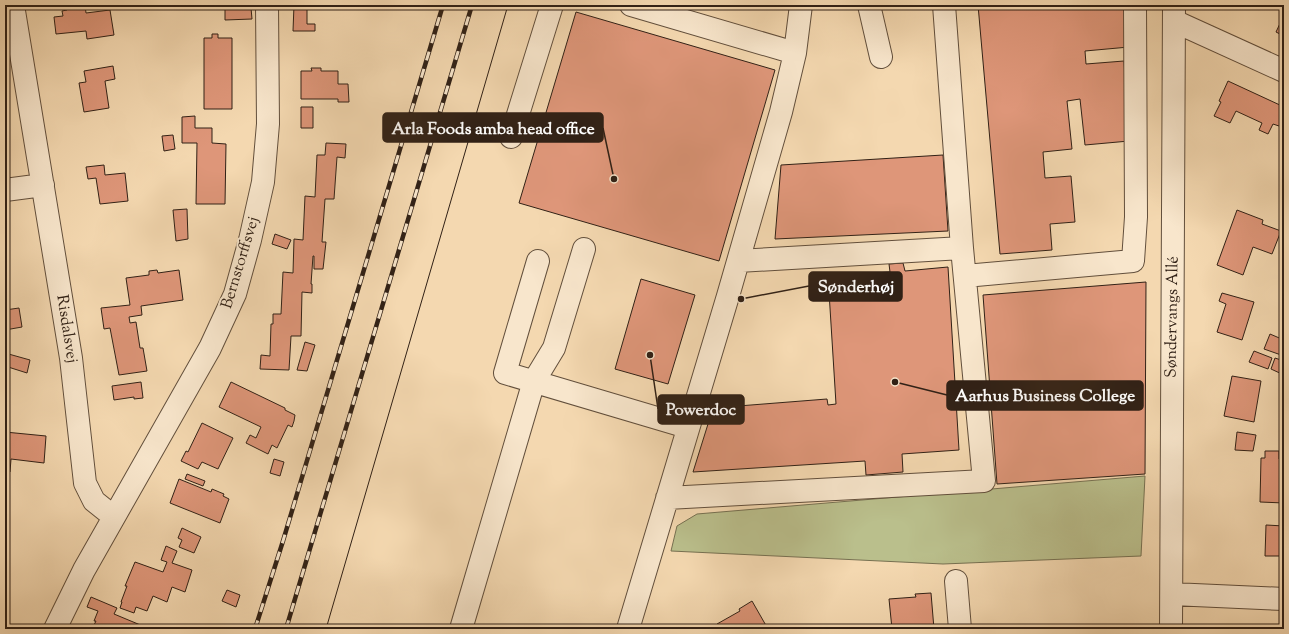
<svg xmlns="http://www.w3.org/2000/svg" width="1289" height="634" font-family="'Sorts Mill Goudy',serif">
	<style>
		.green { fill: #babf8c; stroke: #767051 }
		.building { fill: #de9679; stroke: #312116 }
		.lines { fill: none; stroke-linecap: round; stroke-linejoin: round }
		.minor-casing { stroke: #624f3c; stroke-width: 24 }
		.minor { stroke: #f8e6cc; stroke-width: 22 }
		.tram { stroke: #312116; stroke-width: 1 }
		.rail-casing { stroke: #312116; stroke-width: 4.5 }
		.rail { stroke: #f8e6cc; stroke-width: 3; stroke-dasharray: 9; stroke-linecap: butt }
		.labels { text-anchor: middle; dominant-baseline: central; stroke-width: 4; stroke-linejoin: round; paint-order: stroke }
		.street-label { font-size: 16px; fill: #312116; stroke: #f8e6cc }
		.leader { fill: none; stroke: #312116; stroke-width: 1.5 }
		.callout-dot { fill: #312116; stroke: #f8e6cc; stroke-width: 1.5 }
		.callout { fill: #312116; stroke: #312116; stroke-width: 1.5 }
		.callout-label { font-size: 17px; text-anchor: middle; font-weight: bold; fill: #fff }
	</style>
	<rect width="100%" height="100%" fill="#f4d8b0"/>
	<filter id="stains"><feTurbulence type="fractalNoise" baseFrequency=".005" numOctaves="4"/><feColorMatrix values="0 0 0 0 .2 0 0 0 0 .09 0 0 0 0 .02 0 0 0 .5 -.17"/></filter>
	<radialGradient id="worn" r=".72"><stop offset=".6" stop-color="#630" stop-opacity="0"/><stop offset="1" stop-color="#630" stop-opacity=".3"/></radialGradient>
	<!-- green -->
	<path class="green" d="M1145 476 1141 556 943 564 671 551 677 526 697 514Z"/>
	<!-- building -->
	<path class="building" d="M66 5H85L86 13 110 10 114 35 87 39 86 31 56 34 54 17 63 16 62 11 67 10Z
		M294 5H307V24H315V31H293Z
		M978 5H1126L1129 47 1085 51 1086 64 1124 61 1129 141 1085 145 1080 99 1067 101 1072 149 1043 152 1045 178 1071 176 1075 222 1050 224 1052 250 1000 254Z
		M251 8 252 19 225 20V9Z
		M576 12 775 70 719 261 519 203Z
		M1284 15V36L1276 32Z
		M212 34H218V38H232V109H204V38H212Z
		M113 66 115 79 105 81 109 108 84 112 79 83 86 82 84 71Z
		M311 68H321V71H338V84H348L349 102H338V99H301V71H312Z
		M1228 81 1282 106 1281 107 1284 109V122L1282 127 1273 124 1268 134 1259 130 1262 123 1236 111 1230 123 1214 116 1221 102 1219 101Z
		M301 107H313V128H301Z
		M195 116V128H212V143L226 144 225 204H196L197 143H182V117Z
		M173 135 175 149 164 151 162 136Z
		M326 143 346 144 345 158 337 157 334 199H325L322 242H326L323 269H314V256H313L311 284H312V293L302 292 301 336H291L289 370 260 369 261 355 270 356 271 324H273V314H281L283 272 293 273 294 239 303 240 305 196 315 197 317 155H325Z
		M943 155 948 231 775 239 781 165Z
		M104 165 105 175 125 173 128 201 100 204 96 178 88 179 86 167Z
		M187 209 188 239 176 241 173 210Z
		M1237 210 1263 220 1262 224 1281 231 1272 254 1253 247 1243 275 1217 265Z
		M275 234 291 240 287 249 272 244Z
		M903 263 905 271 948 267 959 450 902 454 903 472 866 475 865 461 693 472 713 408 827 399 828 405 836 404 828 276 890 272 889 264Z
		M157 270 158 273 179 270 183 300 141 306 142 315 129 317 130 323 136 322 140 348H143L147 371 119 375 110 328 104 329 101 308 130 305 126 278 149 275V271Z
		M641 279 695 295 668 384 615 369Z
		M1146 282 1145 474 997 484 983 295Z
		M1222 293 1254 302 1242 340 1217 332 1226 304 1219 301Z
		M19 308 22 327 5 330V310Z
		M1270 334 1284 340V356L1264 349Z
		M305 342 315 345 307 371 297 370Z
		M1254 351 1272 358 1268 369 1249 362Z
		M5 353 30 360 27 373 5 366Z
		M1275 358 1284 361V375L1271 369Z
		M1232 376 1261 381 1254 422 1224 416Z
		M141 382 143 398 134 399V397L114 400 112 386Z
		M231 382 285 408V410L295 415 294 421 292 427 288 425 277 448 272 445 268 454 246 443 250 435 256 438 261 427 219 407Z
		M202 423 233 438 218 469 202 462 198 469 181 461 186 451 188 452Z
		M5 432 46 436 44 463 11 459 10 472H5Z
		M1237 432 1256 435 1253 451 1235 450Z
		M1265 451H1279V459H1284V503L1260 502 1261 458H1265Z
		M274 459 284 462 280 476 270 473Z
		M187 474 205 481 203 486 185 479Z
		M179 479 211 492 212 489 224 494 223 496 229 499 220 523 170 503Z
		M1266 525 1284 526V556H1265Z
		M182 528 201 537 194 553 179 547 182 540 178 538Z
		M166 546 177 551 172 563 192 570 185 592 172 587 167 602 153 596 147 611 136 607 134 613 120 608 122 602H121L127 586H125L135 562 163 572 167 562 161 560Z
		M227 590 240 595 236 607 222 601Z
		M931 593 934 629H892L889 599 916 597 915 594Z
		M91 597 117 608 114 614 150 629H92L96 621H94L98 611 87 607Z
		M752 601 768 629H720L717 624 740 611 739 609Z
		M1222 626 1250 627V629H1221Z"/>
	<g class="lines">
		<defs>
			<path id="minor" d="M13 5 71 358 85 483 94 501 114 517
				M631 5 795 53
				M869 5 881 57
				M1174 21 1284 71
				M511 137 552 5
				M5 190 43 185
				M538 261 505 373 677 424 689 426
				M738 261 962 248
				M965 276 1133 261 1136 217 1135 5
				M667 498 984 481 962 248 944 5
				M956 581 960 629
				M1172 594 1284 599
				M55 629 84 570 210 348 235 294 250 240 263 182 268 124 267 5
				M461 629 534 381 554 348 584 249
				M628 629 728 296 781 112 795 53 801 5
				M1171 629 1174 5"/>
		</defs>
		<!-- minor casing -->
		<use href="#minor" class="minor-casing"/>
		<!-- minor -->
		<use href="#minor" class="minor"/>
		<!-- tram -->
		<path class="tram" d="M326 629 508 5"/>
		<defs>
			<path id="rail" d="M255 629 283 541 443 5
				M286 629 472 5"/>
		</defs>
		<!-- rail casing -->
		<use href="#rail" class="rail-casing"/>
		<!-- rail -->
		<use href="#rail" class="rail"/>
	</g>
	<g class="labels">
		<!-- street labels -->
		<g class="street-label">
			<text transform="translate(241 263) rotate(-73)">Bernstorffsvej</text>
			<text transform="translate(1173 317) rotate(-89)">Søndervangs Allé</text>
			<text transform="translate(66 329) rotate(81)">Risdalsvej</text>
		</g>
	</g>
	<!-- callouts -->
	<path class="leader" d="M614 179L603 128M741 299L809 286M895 382L947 395M650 355L658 409"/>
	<g class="callout-dot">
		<circle cx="614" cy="179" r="4"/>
		<circle cx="741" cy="299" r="4"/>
		<circle cx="895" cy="382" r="4"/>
		<circle cx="650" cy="355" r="4"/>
	</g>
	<g class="callout">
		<rect x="383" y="113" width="220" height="29" rx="4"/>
		<rect x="809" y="272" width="93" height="29" rx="4"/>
		<rect x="947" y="381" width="196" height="29" rx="4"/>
		<rect x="658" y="395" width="86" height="29" rx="4"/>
	</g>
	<g class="callout-label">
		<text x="493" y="134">Arla Foods amba head office</text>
		<text x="856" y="292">Sønderhøj</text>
		<text x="1045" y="401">Aarhus Business College</text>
		<text x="701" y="415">Powerdoc</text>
	</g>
	<!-- margin -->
	<rect width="1289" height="634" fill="none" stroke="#f4d8b0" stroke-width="20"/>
	<rect x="6" y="6" width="1277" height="622" fill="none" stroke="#312116" stroke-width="2"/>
	<rect x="10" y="10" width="1269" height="614" fill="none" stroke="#312116"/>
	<rect width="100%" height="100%" filter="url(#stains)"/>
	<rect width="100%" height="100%" fill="url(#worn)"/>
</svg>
